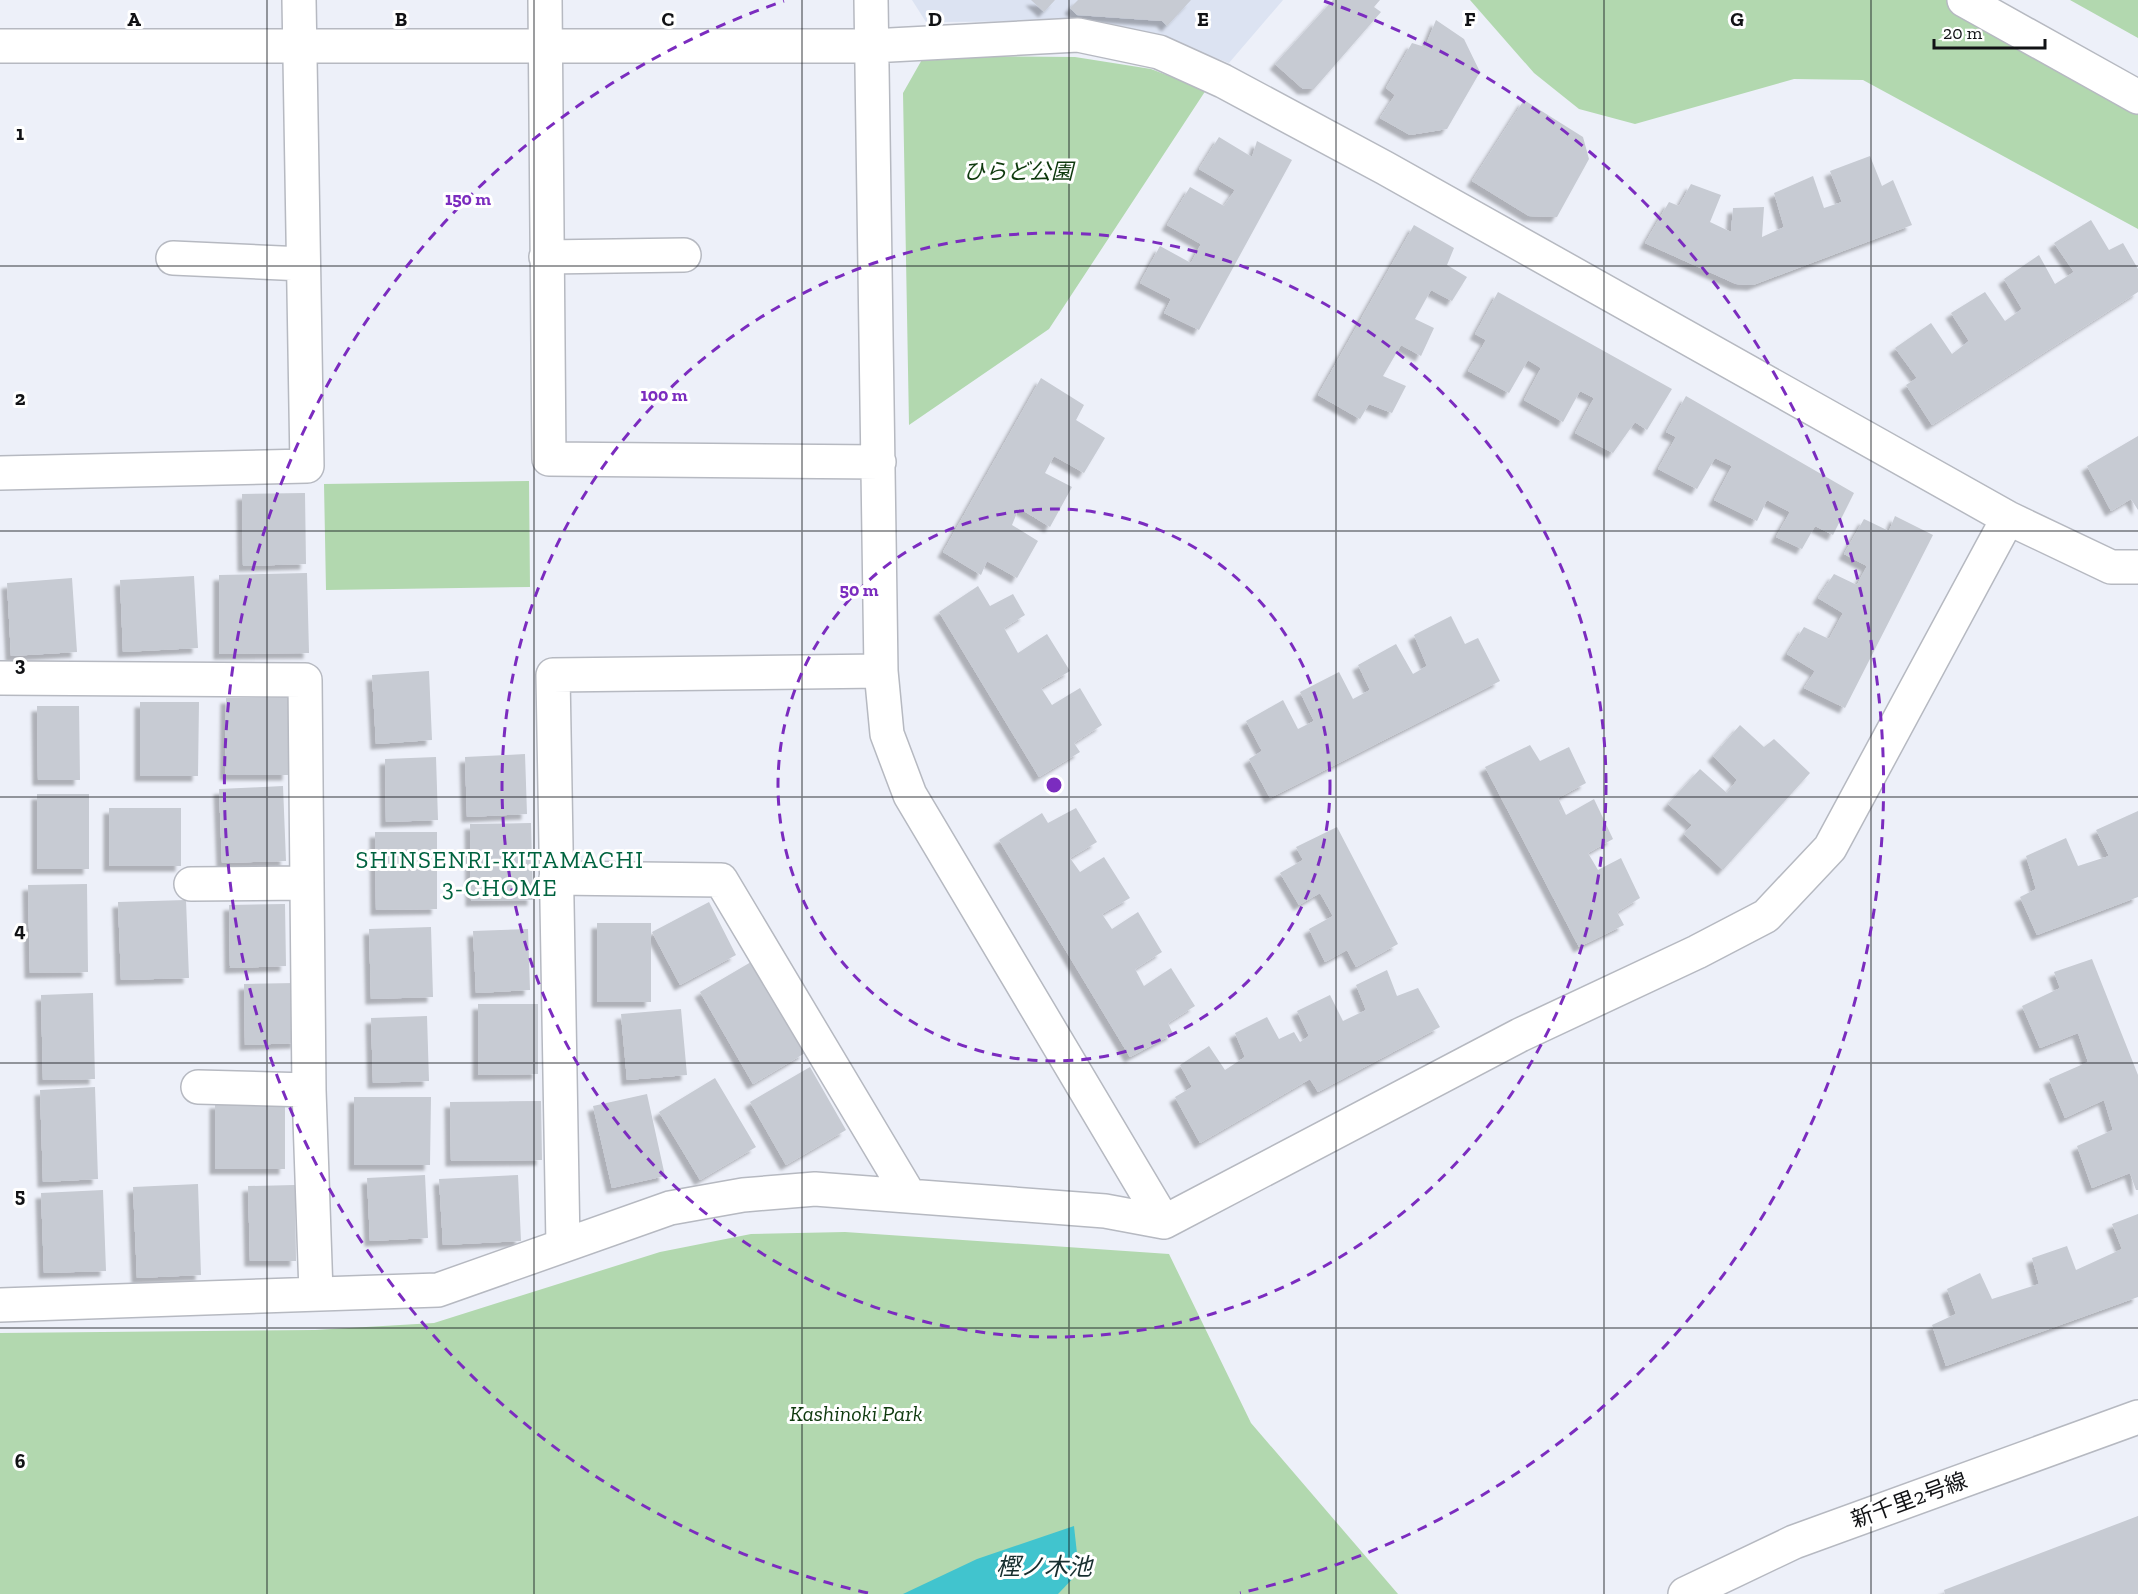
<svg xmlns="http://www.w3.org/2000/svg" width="2138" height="1594" font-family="'Zilla Slab','Noto Sans JP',serif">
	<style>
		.built { fill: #dce3f2 }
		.green { fill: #b2d8af }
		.water { fill: #41c4ce }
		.building { fill: #c7cbd3; filter: url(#shadow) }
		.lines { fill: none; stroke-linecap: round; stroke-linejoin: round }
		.minor-casing { stroke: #b6b9c1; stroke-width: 36 }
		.minor { stroke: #fff; stroke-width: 33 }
		.grid { fill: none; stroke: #111215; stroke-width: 1.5; stroke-opacity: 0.55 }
		.ring { fill: none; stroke: #7b2cbf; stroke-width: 3; stroke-dasharray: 10 8 }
		.labels { text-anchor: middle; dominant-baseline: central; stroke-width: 6; stroke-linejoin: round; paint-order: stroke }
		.park-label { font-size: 22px; font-style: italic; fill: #0e390d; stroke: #fff }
		.street-label { font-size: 22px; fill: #111215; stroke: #fff }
		.neighbourhood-label { font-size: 24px; letter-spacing: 1.5px; fill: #00633f; stroke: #fff }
		.water-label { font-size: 24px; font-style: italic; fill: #172e2f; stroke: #fff }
		.grid-label { font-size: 20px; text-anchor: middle; font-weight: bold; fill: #111215; stroke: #fff; stroke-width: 6; stroke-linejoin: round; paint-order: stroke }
		.centre { fill: #7b2cbf; stroke: #fff; stroke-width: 3 }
		.ring-label { font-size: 18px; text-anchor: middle; font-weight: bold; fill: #7b2cbf; stroke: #fff; stroke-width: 6; stroke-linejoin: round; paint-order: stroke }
	</style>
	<defs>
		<filter id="shadow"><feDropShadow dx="-5.5" dy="5.5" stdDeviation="1.5" flood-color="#0004"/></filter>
	</defs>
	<rect width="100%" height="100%" fill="#edf0f9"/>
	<!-- built -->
	<path class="built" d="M912 0H1283L1229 63 1160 37 1085 21 926 22Z"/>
	<!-- green -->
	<path class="green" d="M1470 0H1964L2138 97V229L1863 80 1794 79 1635 124 1579 109 1534 73Z
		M2070 0H2138V38Z
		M924 56 1075 57 1151 69 1206 90 1049 329 909 425 903 93Z
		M529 481 530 587 326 590 324 484Z
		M845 1232 1169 1254 1251 1423 1398 1594H0V1333L315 1330 434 1323 660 1252 751 1234Z"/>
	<!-- water -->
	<path class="water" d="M1074 1526 1079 1572 1058 1594H903L977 1559Z"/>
	<!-- building -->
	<path class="building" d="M1031 0H1055L1044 12Z
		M1078 0H1191L1167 26 1162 21 1077 15 1070 8Z
		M1333 0H1380L1374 7 1381 12 1314 89H1303L1275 64Z
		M1436 20 1464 39 1480 72 1447 129 1410 135 1380 118 1395 95 1386 88 1412 43 1425 47Z
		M1524 100 1583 137 1589 159 1557 217 1529 216 1472 181Z
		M1219 137 1252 157 1257 141 1292 160 1199 330 1164 313 1171 299 1140 283 1160 246 1191 263 1201 244 1167 225 1190 187 1224 206 1235 190 1199 169Z
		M1870 156 1882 186 1893 180 1912 225 1753 285 1736 284 1645 243 1669 202 1679 206 1691 184 1721 195 1710 222 1731 232 1733 208 1764 207 1762 237 1784 227 1774 193 1813 176 1824 208 1842 202 1830 171Z
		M2091 220 2109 250 2123 243 2138 269V292L1932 425 1906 385 1917 378 1895 348 1931 323 1952 354 1969 341 1951 313 1985 292 2005 321 2022 309 2004 279 2039 255 2055 284 2074 272 2054 243Z
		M1414 225 1454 248 1447 265 1467 277 1452 301 1431 290 1415 319 1434 328 1421 356 1401 345 1383 376 1406 386 1392 413 1369 404 1360 419 1318 395Z
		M1498 292 1672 389 1647 430 1635 422 1613 453 1575 433 1594 398 1580 391 1563 422 1524 400 1541 368 1528 360 1509 393 1468 371 1486 340 1475 334Z
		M1041 378 1084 405 1076 420 1105 438 1084 473 1054 456 1045 473 1072 487 1050 527 1019 508 1012 525 1038 541 1017 578 987 561 981 575 943 552Z
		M1686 396 1854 493 1833 535 1815 526 1802 549 1776 537 1790 512 1767 500 1757 521 1714 500 1732 466 1715 458 1697 489 1658 469 1676 437 1666 432Z
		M2138 436V510L2131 499 2111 511 2087 466Z
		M305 493 306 564 243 566 242 494Z
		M1895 516 1933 535 1845 708 1804 688 1815 671 1787 654 1804 627 1829 639 1843 613 1818 598 1834 574 1857 585 1867 566 1844 554 1864 519 1889 531Z
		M307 573 309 653 219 654V575Z
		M194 576 198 648 123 652 120 580Z
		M72 578 77 652 11 656 7 583Z
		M978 586 990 606 1013 594 1025 615 1004 628 1018 653 1047 634 1070 671 1041 688 1052 705 1080 688 1102 725 1074 743 1080 752 1039 777 939 612Z
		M1451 616 1465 644 1478 638 1500 681 1270 798 1249 759 1262 751 1246 721 1283 700 1298 729 1314 721 1300 692 1339 672 1353 699 1370 690 1358 665 1396 644 1413 674 1427 666 1414 635Z
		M429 671 432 740 376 744 372 675Z
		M226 698H288V775H225Z
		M140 702H199L198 776H140Z
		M37 706H79L80 780H38Z
		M1740 725 1764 747 1774 739 1810 773 1723 870 1684 834 1692 825 1668 804 1700 769 1727 793 1737 780 1713 756Z
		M1530 745 1540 761 1569 747 1586 783 1558 798 1566 815 1594 799 1613 839 1588 853 1598 870 1621 858 1640 898 1617 912 1624 925 1579 947 1485 767Z
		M525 754 527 814 467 817 465 757Z
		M436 757 438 820 386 822 385 759Z
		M283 786 286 861 222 863 219 789Z
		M37 794H89V869H37Z
		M109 808H181V866H109Z
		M1076 808 1097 842 1070 858 1080 872 1104 857 1130 898 1102 914 1112 929 1138 912 1162 952 1135 969 1144 986 1171 968 1195 1006 1168 1023 1173 1034 1130 1057 999 840 1042 813 1048 823Z
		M2138 811V897L2037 935 2020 897 2036 889 2026 856 2066 838 2078 866 2109 856 2096 830Z
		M531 823 533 900 471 901 470 824Z
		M1337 827 1398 944 1356 967 1347 950 1325 962 1309 929 1333 916 1320 893 1299 905 1280 873 1303 860 1296 847Z
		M375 832H437V909L376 910Z
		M87 884 88 972 30 973 28 885Z
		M186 900 189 978 121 980 118 902Z
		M709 902 736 955 680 985 652 932Z
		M285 904 286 966 230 968 229 905Z
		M597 923H651V1002H597Z
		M431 927 433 997 371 999 369 929Z
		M528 929 530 990 476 993 473 931Z
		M2092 959 2138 1075V1190H2136L2130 1173 2092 1188 2077 1146 2113 1130 2104 1100 2065 1118 2049 1079 2088 1062 2078 1033 2040 1048 2022 1006 2060 988 2054 972Z
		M751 962 805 1053 753 1084 700 992Z
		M1387 970 1397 996 1418 988 1440 1027 1318 1092 1310 1079 1200 1143 1175 1097 1192 1087 1180 1065 1209 1046 1225 1070 1245 1057 1235 1033 1267 1017 1279 1039 1294 1032 1300 1042 1309 1036 1297 1011 1330 995 1343 1021 1366 1010 1356 985Z
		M296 983 297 1043 245 1045 244 984Z
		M93 993 95 1079 43 1080 41 995Z
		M478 1004H538V1074L478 1075Z
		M681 1009 687 1075 627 1080 621 1014Z
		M427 1016 429 1081 373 1083 371 1018Z
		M810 1067 846 1130 786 1165 750 1102Z
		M715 1078 756 1147 700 1180 659 1112Z
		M95 1087 98 1179 43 1182 40 1090Z
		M647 1094 665 1176 612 1188 593 1106Z
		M354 1097H431L430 1165H354Z
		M541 1101 542 1160 451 1161 450 1102Z
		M215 1103H285V1169H215Z
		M425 1175 428 1238 370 1241 367 1178Z
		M518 1175 521 1241 443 1245 439 1179Z
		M198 1184 201 1275 137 1278 133 1187Z
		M295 1185 296 1261H250L248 1186Z
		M103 1190 106 1271 44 1273 41 1193Z
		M2138 1214V1297L1946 1366 1932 1325 1956 1314 1947 1289 1980 1273 1992 1299 2039 1284 2032 1258 2067 1246 2076 1270 2122 1249 2112 1224Z
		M2138 1516V1594H1945L1944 1590Z"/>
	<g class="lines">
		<defs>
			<path id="minor" d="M545 0 549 459 879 462
				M1964 0 2138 97
				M0 46H871L1078 35 1159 52 1223 81 1385 168 2008 518 2111 567H2138
				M546 257 684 255
				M173 258 303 264
				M0 473 307 466 299 0
				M0 678 305 680 309 1090 316 1293
				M556 878 721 880 909 1195
				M191 884 307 883
				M198 1087 309 1090
				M1164 1222 1520 1035 1697 952 1766 916 1830 848 2008 518
				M563 1245 553 675 881 671
				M0 1305 438 1290 670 1208 743 1195 815 1189 1105 1211 1164 1222 910 795 887 734 881 671 871 0
				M1685 1594 1794 1542 2138 1417"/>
		</defs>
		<!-- minor casing -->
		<use href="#minor" class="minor-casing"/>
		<!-- minor -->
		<use href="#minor" class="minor"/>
	</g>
	<!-- grid -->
	<path class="grid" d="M267 0V1594M534 0V1594M802 0V1594M1069 0V1594M1336 0V1594M1604 0V1594M1871 0V1594M0 266H2138M0 531H2138M0 797H2138M0 1063H2138M0 1328H2138"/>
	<!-- distance rings -->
	<g class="ring">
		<circle cx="1054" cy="785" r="276"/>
		<circle cx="1054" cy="785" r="552"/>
		<path d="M868 1593A829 829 0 0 1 784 1M1324 1A829 829 0 0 1 1240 1593"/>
	</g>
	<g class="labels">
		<!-- park labels -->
		<g class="park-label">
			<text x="1018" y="171">ひらど公園</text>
			<text x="856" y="1413">Kashinoki Park</text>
		</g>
		<!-- street labels -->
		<g class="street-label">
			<text transform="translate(1909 1500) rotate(-20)">新千里2号線</text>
		</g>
		<!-- neighbourhood labels -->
		<g class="neighbourhood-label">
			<text x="500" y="859">SHINSENRI-KITAMACHI<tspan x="500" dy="28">3-CHOME</tspan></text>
		</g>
		<!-- water labels -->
		<g class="water-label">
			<text x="1044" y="1566">樫ノ木池</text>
		</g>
	</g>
	<g class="grid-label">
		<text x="134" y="26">A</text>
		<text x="401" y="26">B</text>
		<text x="668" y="26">C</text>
		<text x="935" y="26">D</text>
		<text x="1203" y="26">E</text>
		<text x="1470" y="26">F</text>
		<text x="1737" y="26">G</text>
		<text x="20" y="140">1</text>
		<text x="20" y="405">2</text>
		<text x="20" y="671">3</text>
		<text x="20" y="937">4</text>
		<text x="20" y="1202">5</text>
		<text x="20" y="1468">6</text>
	</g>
	<circle cx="1054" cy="785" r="9" class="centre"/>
	<g class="ring-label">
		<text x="468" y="205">150 m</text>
		<text x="664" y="401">100 m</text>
		<text x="859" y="596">50 m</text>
	</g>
	<!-- scale -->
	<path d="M1934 39v9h111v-9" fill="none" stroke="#111215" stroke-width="3"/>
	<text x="1943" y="39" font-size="18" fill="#111215" stroke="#ffffff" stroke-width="4.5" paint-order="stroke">20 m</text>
</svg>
